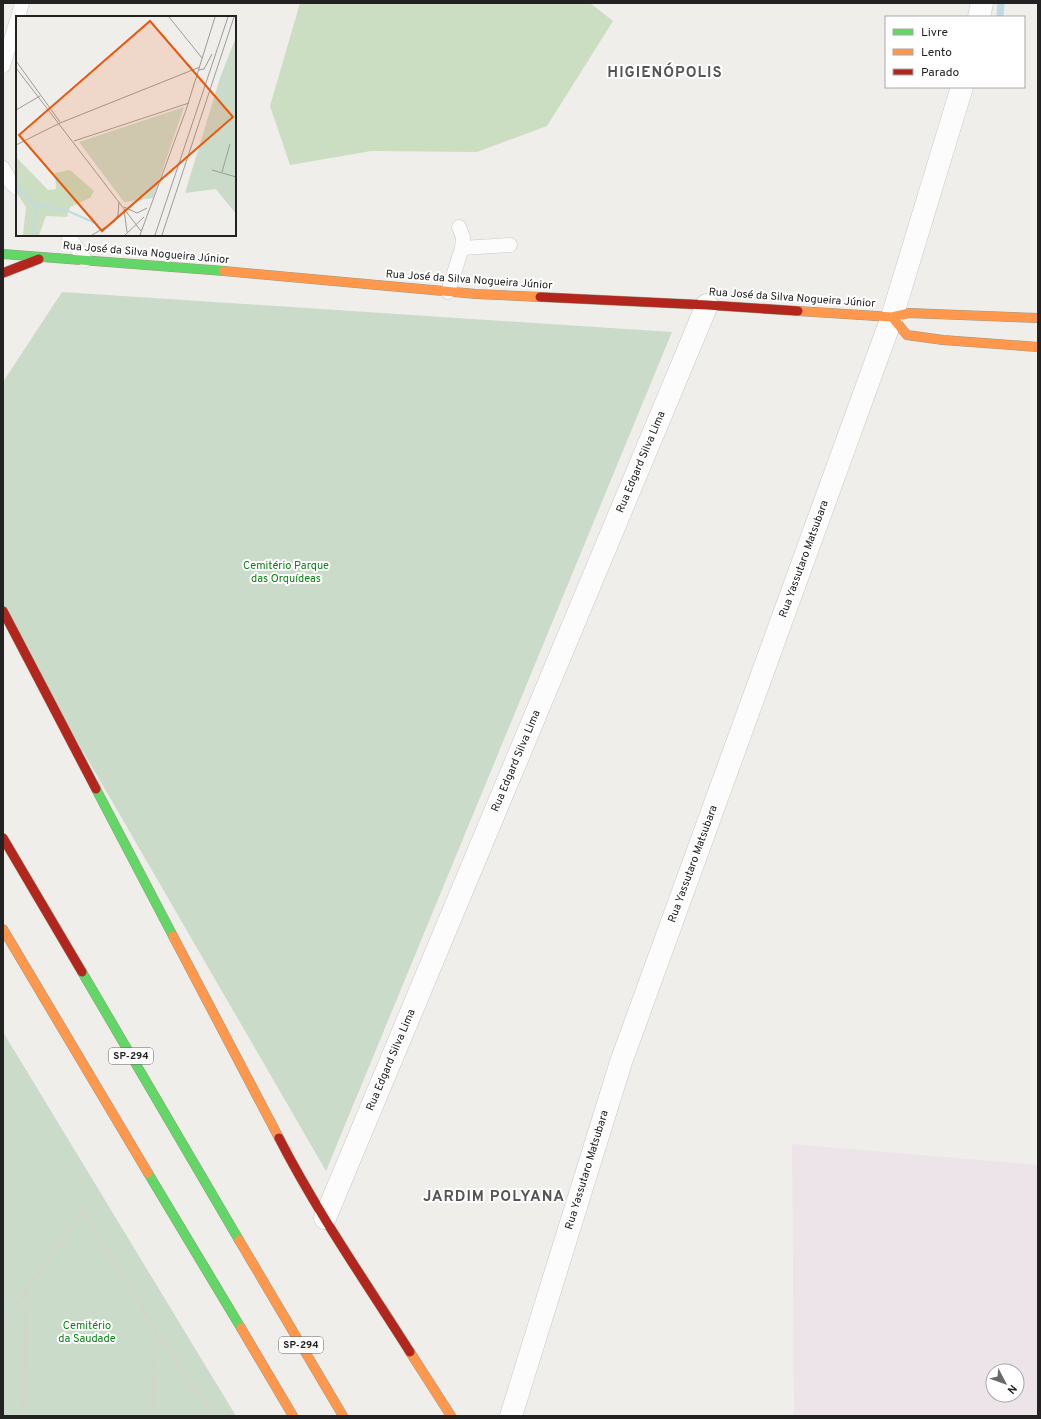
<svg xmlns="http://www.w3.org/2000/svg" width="1041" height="1419" font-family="Overpass,sans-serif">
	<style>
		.industrial { fill: #ede4e9; fill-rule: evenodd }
		.forest { fill: #cbdec1 }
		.cemetery { fill: #cadbca }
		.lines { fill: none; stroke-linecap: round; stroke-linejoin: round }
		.stream { stroke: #bfdbe3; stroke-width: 7 }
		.lane-casing { stroke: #c9c8c7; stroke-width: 15 }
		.street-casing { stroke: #c9c8c7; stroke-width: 23 }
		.fast-casing { stroke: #999a82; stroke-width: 10 }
		.slow-casing { stroke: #999a82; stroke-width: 10 }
		.jam-casing { stroke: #999a82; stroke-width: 10 }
		.path { stroke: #dccecd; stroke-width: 2.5; stroke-dasharray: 2 2; stroke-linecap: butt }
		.lane { stroke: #fdfcfc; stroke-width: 14 }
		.street { stroke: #fdfcfc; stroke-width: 22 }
		.fast { stroke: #63d668; stroke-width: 9 }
		.slow { stroke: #ff974d; stroke-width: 9 }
		.jam { stroke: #b3261e; stroke-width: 9 }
		.labels { text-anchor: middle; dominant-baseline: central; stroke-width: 4; stroke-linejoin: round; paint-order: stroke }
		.shield { fill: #fff; stroke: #646464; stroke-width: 1 }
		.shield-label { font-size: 10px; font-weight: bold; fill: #222 }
		.street-label { font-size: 11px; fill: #222; stroke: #fff }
		.park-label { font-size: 11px; fill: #0c8416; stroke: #fff }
		.district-label { font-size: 15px; font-weight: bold; letter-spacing: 1px; fill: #555; stroke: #fff }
		.inset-river { fill: none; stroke: #bfdbe3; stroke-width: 2 }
		.inset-road { fill: none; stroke: #9e9c9b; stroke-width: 1 }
		.view { fill: #e8590c; fill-opacity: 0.15; stroke: #e8590c; stroke-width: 2 }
		.inset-edge { fill: none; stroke: #222; stroke-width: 2 }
	</style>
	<rect width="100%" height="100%" fill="#f0eeeb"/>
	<!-- industrial -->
	<path class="industrial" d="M792 1144 1038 1165V1416H794ZM993 1371H1017V1395H993Z"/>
	<!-- forest -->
	<path class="forest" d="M300 3H590L613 21 547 126 477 152 371 151 290 165 270 106Z"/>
	<!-- cemetery -->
	<path class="cemetery" d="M62 292 672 332 326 1171 3 613V382Z
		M3 1032 236 1416H3Z"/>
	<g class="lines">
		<!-- stream -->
		<path class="stream" d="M1000 17 1001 3"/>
		<defs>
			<path id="lane" d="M18 17 22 3
				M3 66 17 20
				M3 168 11 183 17 188
				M459 227 463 237 462 248
				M68 235 85 260
				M448 292 462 248 510 245"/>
			<path id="street" d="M979 17 982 3
				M325 1218 707 305
				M511 1416 621 1062 892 317 962 87"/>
			<path id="fast" d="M3 254 224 271
				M96 789 173 936
				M82 972 239 1240
				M148 1173 241 1328"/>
			<path id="slow" d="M224 271 476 294 540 297
				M798 311 892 317 909 313 1038 318
				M892 317 907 335 943 340 1038 347
				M3 929 148 1173
				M173 936 279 1138
				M239 1240 343 1416
				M241 1328 293 1416
				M410 1352 451 1416"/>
			<path id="jam" d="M3 273 39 259
				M540 297 707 305 798 311
				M3 611 96 789
				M3 838 82 972
				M279 1138C317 1212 365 1281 410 1352"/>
		</defs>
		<!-- lane casing -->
		<use href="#lane" class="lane-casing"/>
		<!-- street casing -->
		<use href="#street" class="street-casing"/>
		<!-- fast casing -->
		<use href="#fast" class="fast-casing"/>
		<!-- slow casing -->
		<use href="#slow" class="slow-casing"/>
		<!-- jam casing -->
		<use href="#jam" class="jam-casing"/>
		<!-- path -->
		<path class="path" d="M3 1323 83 1211 155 1328 212 1416
			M23 1416 27 1291
			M153 1416 155 1329"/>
		<!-- lane -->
		<use href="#lane" class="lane"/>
		<!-- street -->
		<use href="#street" class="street"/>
		<!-- fast -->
		<use href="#fast" class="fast"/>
		<!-- slow -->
		<use href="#slow" class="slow"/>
		<!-- jam -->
		<use href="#jam" class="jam"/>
	</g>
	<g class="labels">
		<!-- shield labels -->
		<g class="shield">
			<rect x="109" y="1048" width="44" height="16" rx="3"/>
			<rect x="279" y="1337" width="44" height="16" rx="3"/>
		</g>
		<g class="shield-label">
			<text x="131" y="1056">SP-294</text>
			<text x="301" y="1345">SP-294</text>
		</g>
		<!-- street labels -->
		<g class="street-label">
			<text transform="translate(146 253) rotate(5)">Rua José da Silva Nogueira Júnior</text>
			<text transform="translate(469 280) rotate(4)">Rua José da Silva Nogueira Júnior</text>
			<text transform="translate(792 298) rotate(4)">Rua José da Silva Nogueira Júnior</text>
			<text transform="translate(641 462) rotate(-67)">Rua Edgard Silva Lima</text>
			<text transform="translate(804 559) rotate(-70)">Rua Yassutaro Matsubara</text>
			<text transform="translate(516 761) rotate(-67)">Rua Edgard Silva Lima</text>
			<text transform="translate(693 864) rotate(-70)">Rua Yassutaro Matsubara</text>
			<text transform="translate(391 1060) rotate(-67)">Rua Edgard Silva Lima</text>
			<text transform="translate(587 1170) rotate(-73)">Rua Yassutaro Matsubara</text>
		</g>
		<!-- park labels -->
		<g class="park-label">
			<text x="286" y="566">Cemitério Parque<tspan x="286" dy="13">das Orquídeas</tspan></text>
			<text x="87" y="1326">Cemitério<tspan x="87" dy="13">da Saudade</tspan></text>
		</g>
		<!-- district labels -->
		<g class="district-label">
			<text x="665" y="73">HIGIENÓPOLIS</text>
			<text x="494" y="1197">JARDIM POLYANA</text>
		</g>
	</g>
	<!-- overview -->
	<g transform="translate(16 16)">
		<rect width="220" height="220" fill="#f0eeeb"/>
		<path d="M0 141 32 174 40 173 39 157 54 154 78 175 74 182 54 191 51 201 30 200 23 219H7L10 191 0 176Z" fill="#cbdec1"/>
		<path d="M220 21V198L200 173 169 177 204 62ZM168 91 137 182 108 186 63 126Z" fill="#cadbca"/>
		<path class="inset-river" d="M0 168 17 188 52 195 79 207M17 219 20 193 17 188"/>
		<path class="inset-road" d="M153 1 186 42M0 45 44 106M0 52 125 215M182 54 188 53 196 38M0 94 24 80M58 125 173 87M0 129 44 107 184 51M196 154 220 161M206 156 214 128M108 191 121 197 131 192M108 194 111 216M76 219 98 206 102 199 103 186M109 219 128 201M124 219 170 94 199 1M139 219 212 1M146 219 218 1"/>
		<path class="view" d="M134 5 217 101 86 215 3 119Z"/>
		<rect width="220" height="220" class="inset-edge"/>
	</g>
	<!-- border -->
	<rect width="1041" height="1419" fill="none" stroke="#222222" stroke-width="8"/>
	<!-- legend -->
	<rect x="885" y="16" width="140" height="72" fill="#ffffff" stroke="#a7a7a7"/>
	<rect x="893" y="29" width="20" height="6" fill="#63d668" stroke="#a7a7a7"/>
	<text x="921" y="36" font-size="12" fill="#222222">Livre</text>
	<rect x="893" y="49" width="20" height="6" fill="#ff974d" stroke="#a7a7a7"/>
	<text x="921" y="56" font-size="12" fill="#222222">Lento</text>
	<rect x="893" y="69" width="20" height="6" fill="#b3261e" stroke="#a7a7a7"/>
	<text x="921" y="76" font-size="12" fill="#222222">Parado</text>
	<!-- north arrow -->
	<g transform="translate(1005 1383) rotate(131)"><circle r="19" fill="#ffffff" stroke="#a7a7a7"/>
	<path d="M0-3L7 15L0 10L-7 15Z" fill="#6a6968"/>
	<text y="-6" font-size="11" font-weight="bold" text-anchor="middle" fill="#222222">N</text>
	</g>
</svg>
